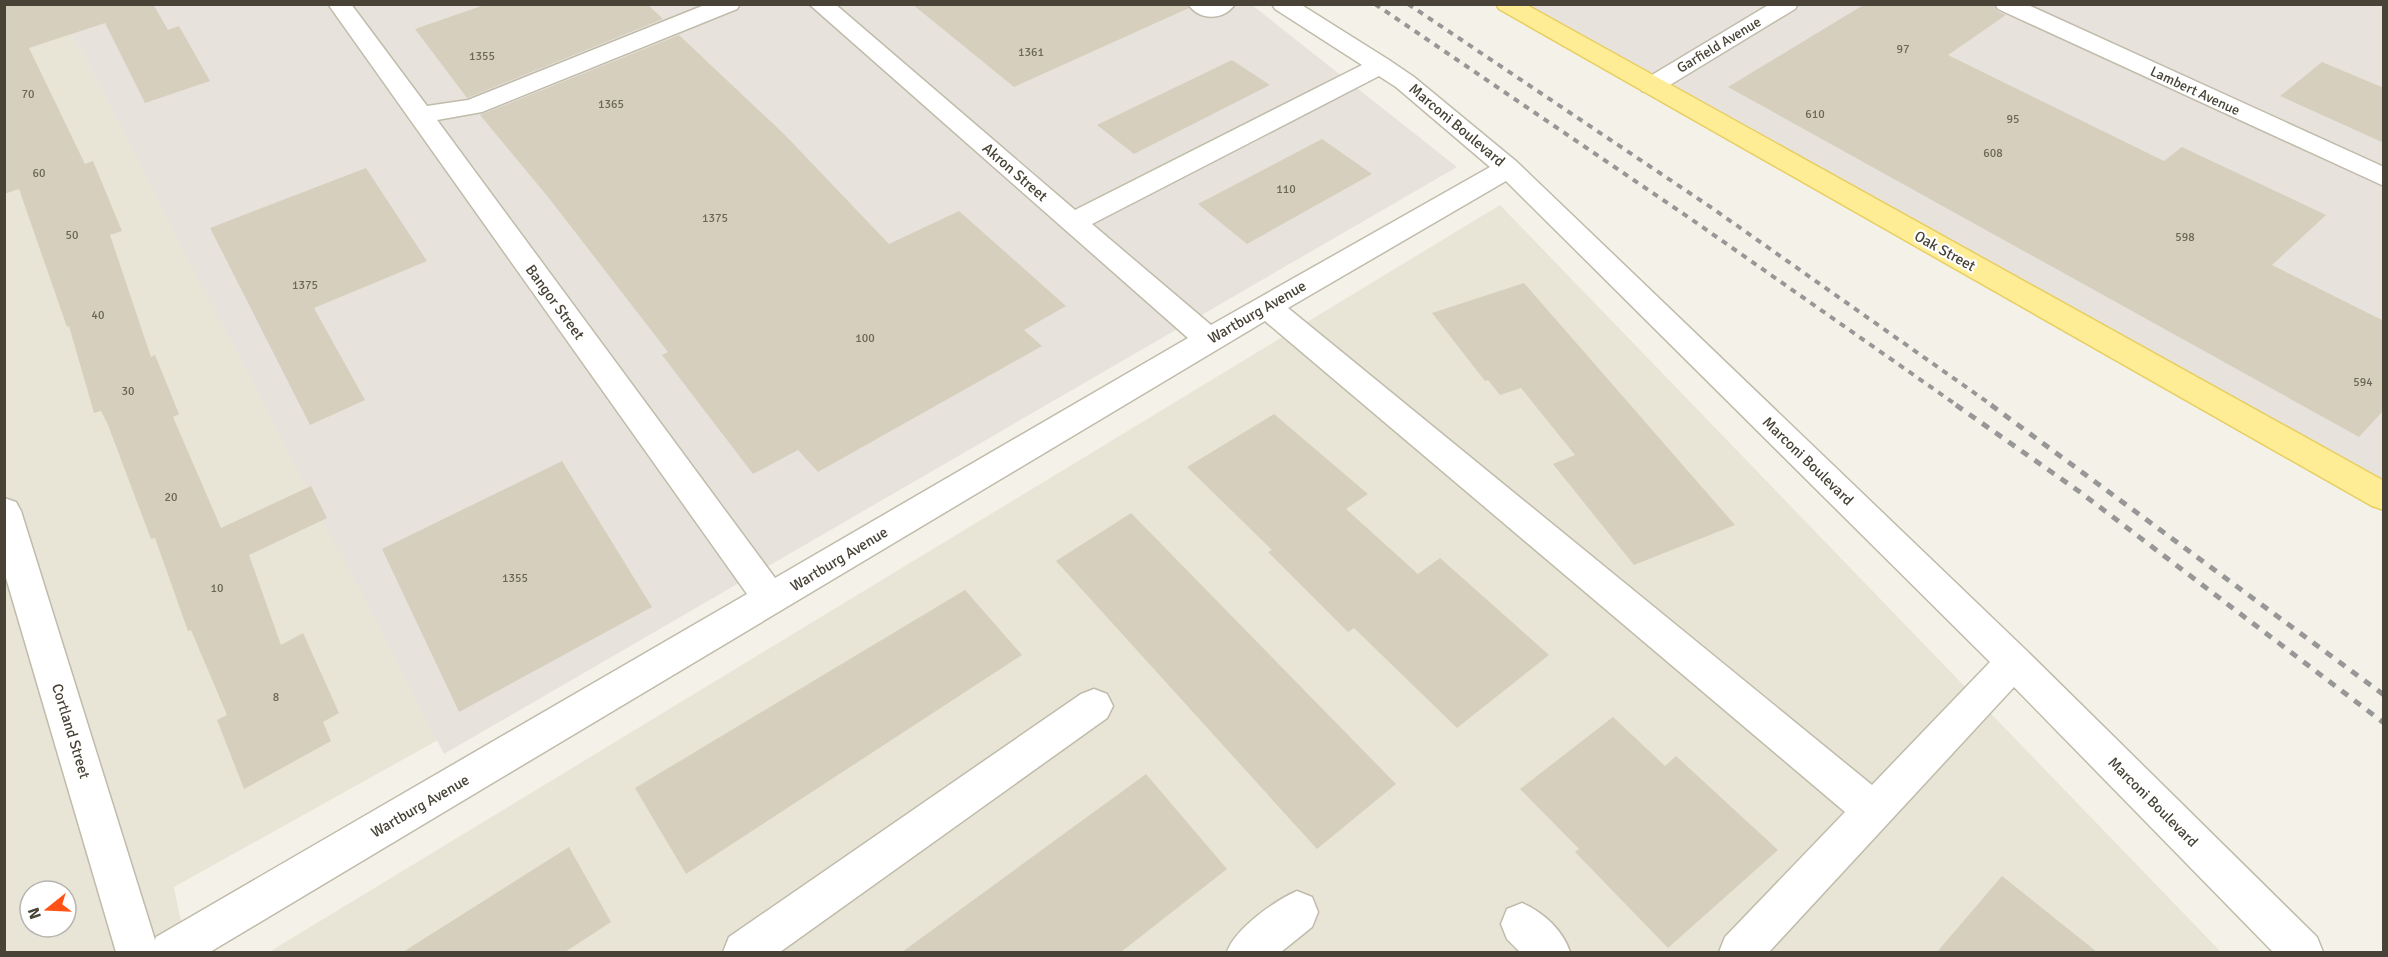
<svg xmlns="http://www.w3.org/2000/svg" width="2388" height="957" font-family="Signika,sans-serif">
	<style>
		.residential { fill: #e8e5d6; fill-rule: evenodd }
		.industrial { fill: #e7e3dc }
		.building { fill: #d6cfbd }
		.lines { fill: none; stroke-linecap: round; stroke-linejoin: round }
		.minor-casing { stroke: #c0bbaa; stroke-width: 3 }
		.major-casing { stroke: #e7ce63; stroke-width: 3 }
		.minor { fill: #fff; fill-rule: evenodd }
		.major { fill: #ffed96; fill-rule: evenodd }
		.rail-far1 { stroke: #979797; stroke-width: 4; stroke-dasharray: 6 6; stroke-linecap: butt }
		.rail { stroke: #979797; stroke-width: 5; stroke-dasharray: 8 8; stroke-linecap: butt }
		.labels { text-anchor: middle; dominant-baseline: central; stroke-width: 4.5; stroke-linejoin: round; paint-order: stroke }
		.number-label { font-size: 12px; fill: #6c6658 }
		.far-street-label { font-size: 14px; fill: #484336; stroke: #fff }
		.street-label { font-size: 15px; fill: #484336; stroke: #fff }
	</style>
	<rect width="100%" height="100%" fill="#f4f2e8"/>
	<!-- residential -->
	<path class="residential" d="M5 5H57L438 740 174 887 187 952H5ZM30 891H66V927H30Z
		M1500 205 2221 952H269Z"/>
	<!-- industrial -->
	<path class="industrial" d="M57 5H1252L1457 167 444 754Z
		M1499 5H2383V496Z"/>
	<!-- building -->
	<path class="building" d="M4 4H153L168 30 179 26 210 81 145 103 105 23 29 48 85 164 93 161 122 231 110 235 151 357 155 355 179 414 173 417 221 528 311 486 327 518 249 555 281 645 303 633 339 713 323 722 331 741 244 789 217 720 227 715 191 630 188 631 155 538 151 539 108 425 101 411 94 413 69 326 67 327 19 189 4 194Z
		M487 4H647L663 19 467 98 415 29Z
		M912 4H1186L1189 8 1014 87Z
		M1865 4H1993L1997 11 2006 15 1948 55 2164 161 2182 147 2326 215 2272 265 2384 321V410L2359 437 1728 87Z
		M679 35 785 135 889 244 959 211 1066 306 1024 330 1042 346 818 472 798 450 753 474 662 355 668 352 548 197 480 115Z
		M1232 60 1270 85 1134 154 1097 125Z
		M2322 62 2384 88V143L2280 96Z
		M1322 139 1372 174 1247 244 1198 204Z
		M366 168 427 261 314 308 365 400 310 425 210 228Z
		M1524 283 1735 525 1634 565 1553 464 1575 455 1521 388 1500 395 1488 380 1485 381 1432 313Z
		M1274 414 1368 494 1346 509 1418 574 1440 558 1549 655 1457 728 1354 628 1348 632 1268 552 1272 550 1187 467Z
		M562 461 652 607 459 712 382 549Z
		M1131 513 1396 784 1317 849 1056 561Z
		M965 590 1022 655 686 874 635 788Z
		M1613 717 1665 766 1676 756 1778 850 1668 948 1575 852 1579 849 1520 789Z
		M1146 774 1227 869 1121 952H902Z
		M569 847 611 922 565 952H403Z
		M2002 876 2097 952H1937Z"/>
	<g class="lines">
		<defs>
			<path id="minor" d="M328 4H351L427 106 468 100 707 4H740L737 9 482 112 437 120 775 578 1188 338 809 4H835L1075 210 1362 65 1275 9 1272 4H1300L1389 60 1414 77 1517 162 2027 651 2317 937 2323 952H2273L2014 687 1769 952H1719L1725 937 1845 812 1265 321 210 952H116L4 571V498L16 502 21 511 155 940 156 937 747 594ZM1379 76 1396 87 1490 167 1211 325 1092 224ZM1506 181 1990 662 1872 785 1288 308Z
				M1188 4H1235C1224 21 1199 21 1188 4Z
				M1770 4H1798L1795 9 1660 91 1651 93 1642 91 1639 86 1642 81Z
				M1995 4H2026L2384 167V186L1998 9Z
				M1094 689 1107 694 1113 706 1107 718 780 952H723L729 937 1081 694Z
				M1297 891 1312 897 1318 912 1312 927 1281 952H1227C1235 929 1274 901 1297 891Z
				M1522 903C1543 912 1563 930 1570 952H1520L1507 939 1501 924 1507 909Z"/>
			<path id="major" d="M1496 4H1525L2384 481V510L2372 506 1499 9Z"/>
		</defs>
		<!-- minor casing -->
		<use href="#minor" class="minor-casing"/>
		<!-- major casing -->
		<use href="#major" class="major-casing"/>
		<!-- minor -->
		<use href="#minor" class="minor"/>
		<!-- major -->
		<use href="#major" class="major"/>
		<!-- rail-far1 -->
		<path class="rail-far1" d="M1375 4 1691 219 1958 406
			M1408 4 1712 208 1993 406"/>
		<!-- rail -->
		<path class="rail" d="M1956 405 2080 492 2384 723
			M1991 405 2384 695"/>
	</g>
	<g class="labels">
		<!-- number labels -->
		<g class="number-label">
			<text x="1903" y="49">97</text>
			<text x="1031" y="52">1361</text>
			<text x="482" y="56">1355</text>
			<text x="28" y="94">70</text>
			<text x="611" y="104">1365</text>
			<text x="1815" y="114">610</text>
			<text x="2013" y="119">95</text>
			<text x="1993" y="153">608</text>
			<text x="39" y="173">60</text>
			<text x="1286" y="189">110</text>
			<text x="715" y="218">1375</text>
			<text x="72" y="235">50</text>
			<text x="2185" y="237">598</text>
			<text x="305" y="285">1375</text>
			<text x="98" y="315">40</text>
			<text x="865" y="338">100</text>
			<text x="2363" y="382">594</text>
			<text x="128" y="391">30</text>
			<text x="171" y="497">20</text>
			<text x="515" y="578">1355</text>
			<text x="217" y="588">10</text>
			<text x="276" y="697">8</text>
		</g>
		<!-- far-street labels -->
		<g class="far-street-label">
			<text transform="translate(1719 45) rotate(-31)">Garfield Avenue</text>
			<text transform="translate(2195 91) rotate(25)">Lambert Avenue</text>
		</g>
		<!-- street labels -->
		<g class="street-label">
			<text transform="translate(1457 125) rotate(40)">Marconi Boulevard</text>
			<text transform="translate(1015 172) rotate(41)">Akron Street</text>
			<text transform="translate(1945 251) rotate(29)">Oak Street</text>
			<text transform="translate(555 302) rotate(54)">Bangor Street</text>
			<text transform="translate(1257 312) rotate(-30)">Wartburg Avenue</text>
			<text transform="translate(1808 461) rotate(44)">Marconi Boulevard</text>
			<text transform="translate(839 559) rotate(-31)">Wartburg Avenue</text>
			<text transform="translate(71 731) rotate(73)">Cortland Street</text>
			<text transform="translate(2153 802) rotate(45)">Marconi Boulevard</text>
			<text transform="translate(420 806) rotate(-30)">Wartburg Avenue</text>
		</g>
	</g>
	<!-- border -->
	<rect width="2388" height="957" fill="none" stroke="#484336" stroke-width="12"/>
	<!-- north arrow -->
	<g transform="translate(48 909) rotate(252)"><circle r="28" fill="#ffffff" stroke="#b6b4af" stroke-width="1.5"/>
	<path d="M0-4.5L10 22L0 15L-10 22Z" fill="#ff5214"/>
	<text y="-9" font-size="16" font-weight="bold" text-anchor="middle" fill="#484336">N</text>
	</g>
</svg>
